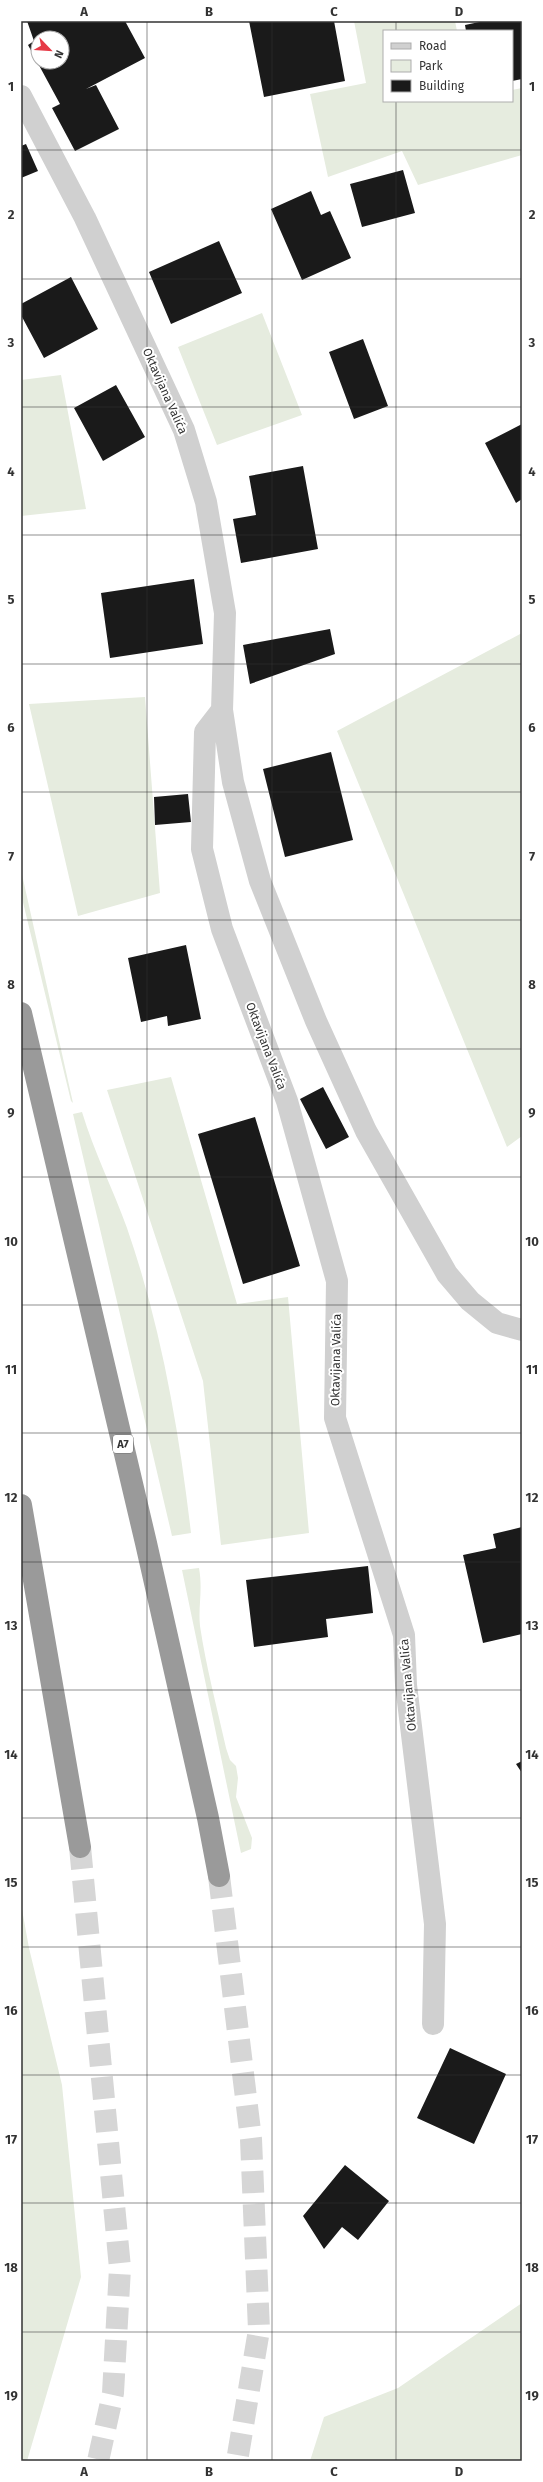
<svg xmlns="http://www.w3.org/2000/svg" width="543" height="2482" font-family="'Fira Sans',sans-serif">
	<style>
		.green { fill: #e6ecdf }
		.building { fill: #1a1a1a; fill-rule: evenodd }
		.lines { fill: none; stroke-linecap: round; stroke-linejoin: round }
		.highway-tunnel { stroke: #d6d6d6; stroke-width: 22; stroke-dasharray: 22 11; stroke-linecap: butt }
		.street { stroke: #d0d0d0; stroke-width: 22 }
		.highway { stroke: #9a9a9a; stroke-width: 22 }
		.grid { fill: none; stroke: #333; stroke-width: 1; stroke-opacity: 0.55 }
		.labels { text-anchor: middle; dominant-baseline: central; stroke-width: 4; stroke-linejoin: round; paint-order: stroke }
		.shield { fill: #fff; stroke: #707070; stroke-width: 1 }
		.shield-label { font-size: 11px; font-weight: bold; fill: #333 }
		.street-label { font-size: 12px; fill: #333; stroke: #fff }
		.neatline { fill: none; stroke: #333; stroke-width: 1.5 }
		.grid-label { font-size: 13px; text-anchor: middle; font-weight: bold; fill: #333 }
	</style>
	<rect width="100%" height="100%" fill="#fff"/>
	<!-- green -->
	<path class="green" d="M354 21H455L457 31H384V101H512V90L522 88V155L418 185 402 151 328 177 310 94 366 83Z
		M262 313 302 415 217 445 178 347Z
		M61 375 86 509 21 516V380Z
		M522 633V1136L507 1147 337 731Z
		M145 697 160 893 78 916 29 704Z
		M21 870 73 1103 71 1101 21 894Z
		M171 1077 237 1304 288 1297 309 1533 221 1545 203 1381 107 1090Z
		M82 1112C94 1152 113 1189 127 1228 161 1326 179 1430 191 1533L172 1536 73 1114Z
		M199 1568C203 1590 198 1606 200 1626 206 1667 217 1707 226 1748L230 1760 236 1766 238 1778 236 1797 252 1838 251 1849 241 1853 182 1570Z
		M21 1904 29 1948 62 2085 81 2277 27 2461H21Z
		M522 2303V2461H310L324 2417 398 2388Z"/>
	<!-- building -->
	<path class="building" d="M27 21H125L145 58 86 89 96 85 119 129 75 151 52 108 60 104 28 45 34 41ZM38 38H62V62H38Z
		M249 21H334L345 81 264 97Z
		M484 21H522V79L512 81V31H466L465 25Z
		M26 144 38 171 21 178V146Z
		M403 170 415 213 362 227 350 184Z
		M311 191 321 215 330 211 351 258 302 280 271 209Z
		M219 241 242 293 171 324 149 272Z
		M71 277 98 329 44 358 21 315V304Z
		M363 339 388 406 354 419 329 352Z
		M116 385 145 437 103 461 74 408Z
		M522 424V499L516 503 485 443Z
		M303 466 318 549 241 563 233 519 256 515 249 476Z
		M194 579 203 644 110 658 101 593Z
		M330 629 335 654 250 684 243 645Z
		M331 752 353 840 285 857 263 769Z
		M188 794 191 822 155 825 154 797Z
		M186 945 201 1019 168 1026 167 1016 141 1022 128 958Z
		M323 1087 349 1137 326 1149 300 1099Z
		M255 1117 300 1266 243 1284 198 1134Z
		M522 1527V1634L483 1643 463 1555 496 1548 493 1534Z
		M368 1566 373 1613 326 1619 328 1637 254 1647 246 1580Z
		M522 1761V1773L516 1764Z
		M450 2048 506 2074 474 2144 417 2118Z
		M345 2165 389 2201 358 2240 342 2227 324 2249 303 2216Z"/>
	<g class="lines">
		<!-- highway-tunnel -->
		<path class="highway-tunnel" d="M80 1847 120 2268 113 2393 98 2461
			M219 1876 251 2139 259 2330 237 2461"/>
		<!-- street -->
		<path class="street" d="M21 96 85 218 184 430 206 502 225 613 222 710 233 782 260 881 316 1021 366 1131 447 1274 470 1301 497 1323 522 1330
			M222 710 205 732 202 849 222 929 287 1101 337 1281 335 1418 404 1635 406 1685 435 1924 433 2024"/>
		<!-- highway -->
		<path class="highway" d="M21 1013 146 1543 208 1818 219 1876
			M21 1505 80 1847"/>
	</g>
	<!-- grid -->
	<path class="grid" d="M147 21V2461M272 21V2461M396 21V31M396 101V2461M21 150H522M21 279H522M21 407H522M21 535H522M21 664H522M21 792H522M21 920H522M21 1049H522M21 1177H522M21 1305H522M21 1433H522M21 1562H522M21 1690H522M21 1818H522M21 1947H522M21 2075H522M21 2203H522M21 2332H522"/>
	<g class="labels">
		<!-- shield labels -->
		<rect class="shield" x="113" y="1435" width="20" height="18" rx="3"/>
		<g class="shield-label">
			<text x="123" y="1444">A7</text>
		</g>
		<!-- street labels -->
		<g class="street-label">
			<text transform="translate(165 391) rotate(66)">Oktavijana Valića</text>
			<text transform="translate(266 1046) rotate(69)">Oktavijana Valića</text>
			<text transform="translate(336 1360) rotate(-89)">Oktavijana Valića</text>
			<text transform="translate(408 1685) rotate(-95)">Oktavijana Valića</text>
		</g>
	</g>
	<!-- border -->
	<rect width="543" height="2482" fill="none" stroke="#ffffff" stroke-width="44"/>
	<!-- legend -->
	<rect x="383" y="30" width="130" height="72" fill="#ffffff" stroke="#adadad"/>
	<rect x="391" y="43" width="20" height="6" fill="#d0d0d0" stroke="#adadad"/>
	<text x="419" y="50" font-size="12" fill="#333333">Road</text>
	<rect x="391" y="60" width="20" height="12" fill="#e6ecdf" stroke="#adadad"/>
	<text x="419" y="70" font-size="12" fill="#333333">Park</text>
	<rect x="391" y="80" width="20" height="12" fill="#1a1a1a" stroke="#adadad"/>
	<text x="419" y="90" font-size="12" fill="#333333">Building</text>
	<!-- north arrow -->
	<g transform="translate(50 50) rotate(115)"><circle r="19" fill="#ffffff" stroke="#adadad"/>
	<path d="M0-3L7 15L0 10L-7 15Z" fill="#e63946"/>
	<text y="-6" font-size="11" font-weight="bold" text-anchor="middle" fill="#333333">N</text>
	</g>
	<rect x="22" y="22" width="499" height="2438" class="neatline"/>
	<g class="grid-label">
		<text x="84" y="16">A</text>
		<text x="209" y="16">B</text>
		<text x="334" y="16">C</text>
		<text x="459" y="16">D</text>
		<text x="11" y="91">1</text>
		<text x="532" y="91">1</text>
		<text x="11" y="219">2</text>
		<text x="532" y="219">2</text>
		<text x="11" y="347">3</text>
		<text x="532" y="347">3</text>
		<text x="11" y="476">4</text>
		<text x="532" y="476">4</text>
		<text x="11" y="604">5</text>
		<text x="532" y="604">5</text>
		<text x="11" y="732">6</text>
		<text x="532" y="732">6</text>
		<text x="11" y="861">7</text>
		<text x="532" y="861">7</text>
		<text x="11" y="989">8</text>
		<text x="532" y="989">8</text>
		<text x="11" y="1117">9</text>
		<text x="532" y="1117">9</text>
		<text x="11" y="1246">10</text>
		<text x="532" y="1246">10</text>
		<text x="11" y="1374">11</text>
		<text x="532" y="1374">11</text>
		<text x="11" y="1502">12</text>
		<text x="532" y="1502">12</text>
		<text x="11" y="1630">13</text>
		<text x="532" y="1630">13</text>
		<text x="11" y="1759">14</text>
		<text x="532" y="1759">14</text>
		<text x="11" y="1887">15</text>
		<text x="532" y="1887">15</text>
		<text x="11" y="2015">16</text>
		<text x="532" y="2015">16</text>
		<text x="11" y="2144">17</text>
		<text x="532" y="2144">17</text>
		<text x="11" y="2272">18</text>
		<text x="532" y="2272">18</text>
		<text x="11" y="2400">19</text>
		<text x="532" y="2400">19</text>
		<text x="84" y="2476">A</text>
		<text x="209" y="2476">B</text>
		<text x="334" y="2476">C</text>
		<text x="459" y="2476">D</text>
	</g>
</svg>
